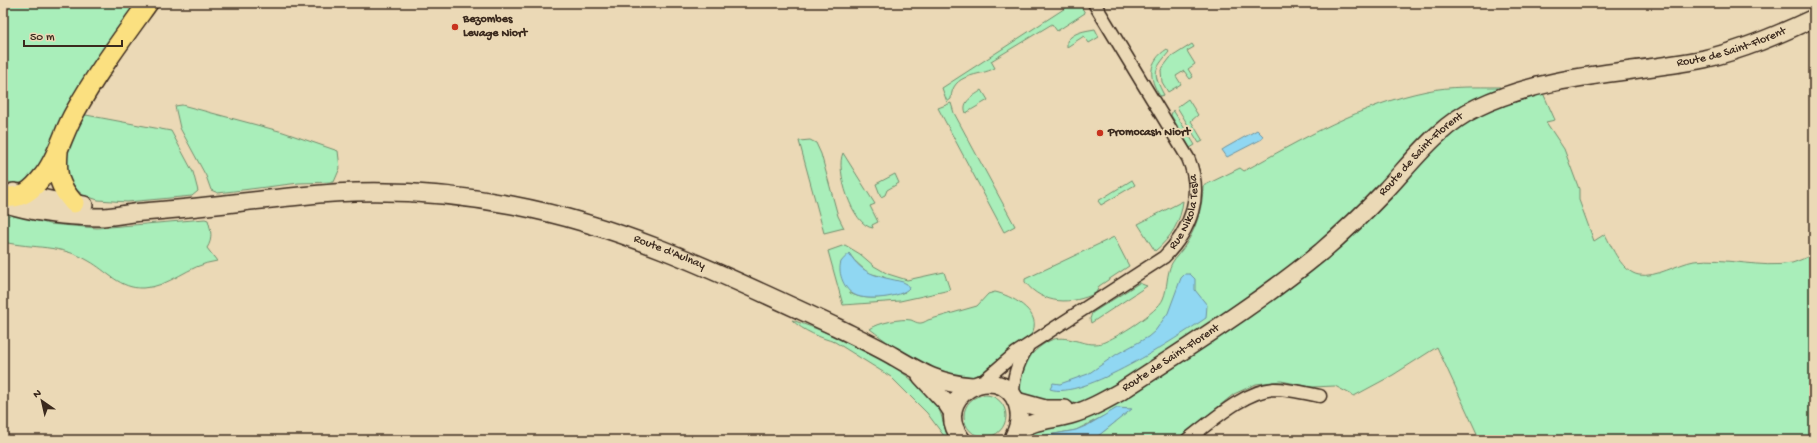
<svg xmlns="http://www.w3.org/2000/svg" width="1817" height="443" font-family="'Gochi Hand',sans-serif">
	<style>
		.green { fill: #a9eeba; stroke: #728c6c; fill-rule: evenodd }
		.water { fill: #90d7f2; stroke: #6e929d }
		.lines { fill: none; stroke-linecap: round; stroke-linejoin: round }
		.street-casing { stroke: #3b2a1e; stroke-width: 15 }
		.secondary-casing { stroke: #3b2a1e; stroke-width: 20 }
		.primary-casing { stroke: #3b2a1e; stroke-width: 22 }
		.street { stroke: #ebd9b6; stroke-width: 12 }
		.secondary { stroke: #ebd9b6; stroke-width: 17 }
		.primary { stroke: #fbe080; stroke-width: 19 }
		.poi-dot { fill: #c8321e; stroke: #ebd9b6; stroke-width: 1.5 }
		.labels { text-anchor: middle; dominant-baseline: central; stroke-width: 4; stroke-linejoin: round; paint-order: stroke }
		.poi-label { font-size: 12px; font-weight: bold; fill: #3b2a1e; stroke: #ebd9b6; text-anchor: start }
		.street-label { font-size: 12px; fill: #3b2a1e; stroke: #ebd9b6 }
	</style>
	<rect width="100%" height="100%" fill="#ebd9b6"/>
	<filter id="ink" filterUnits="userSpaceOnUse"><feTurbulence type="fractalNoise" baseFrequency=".025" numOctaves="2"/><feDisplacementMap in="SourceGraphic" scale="8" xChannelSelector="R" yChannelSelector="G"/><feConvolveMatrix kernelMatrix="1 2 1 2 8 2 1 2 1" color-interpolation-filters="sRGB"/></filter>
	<g filter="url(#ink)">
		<!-- green -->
		<path class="green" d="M3 3H139L39 169C27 184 21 185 3 181Z
			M1073 3H1079L1085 13 1057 31 1052 24 991 61 995 68C979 77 952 72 951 99L947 102 942 88Z
			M1095 29 1099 37 1089 43 1084 36 1067 47V41C1074 32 1084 31 1095 29Z
			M1192 44 1194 47 1187 51 1195 64 1188 69 1193 77 1190 79 1184 71 1176 76 1181 84 1168 92 1162 82 1161 70 1170 58Z
			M1167 49 1169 52C1154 70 1152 72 1164 95L1160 96C1148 78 1148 61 1167 49Z
			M1500 87V90L1280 277 1106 393C1073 406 1057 409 1023 395 1011 375 1031 350 1049 341 1066 332 1084 348 1102 343 1116 338 1158 312 1163 299 1168 288 1166 274 1172 263 1176 256 1182 251 1186 244 1197 227 1203 205 1203 186L1240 168 1244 171C1302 139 1362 104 1427 91 1450 86 1476 87 1500 87Z
			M982 90 988 100 966 113C961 101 974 96 982 90Z
			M1543 93 1555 120 1546 122 1564 149 1579 189V200L1594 241 1605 234C1612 248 1622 272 1639 275 1656 278 1677 264 1694 261 1727 257 1760 269 1792 263 1799 261 1807 257 1814 254V440H1480L1437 347 1393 375 1354 396 1335 386 1312 387 1281 381 1256 384 1234 394 1177 440H1093L1131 409 1102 417 1076 430 1038 437 1033 440H1021L1024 436 1208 340 1452 131 1480 113Z
			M1188 99 1198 115 1191 121 1203 141 1199 143 1177 107Z
			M951 103 954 113 1015 226 1004 232 938 108Z
			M182 105 283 132 338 151 340 168 334 182 299 183 218 193 211 190 206 176 180 128 175 106Z
			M1173 110 1195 145 1190 148 1171 115Z
			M86 115 171 131 193 172 198 191 192 196 127 202 98 200 83 195 77 190 67 174 66 153 83 116Z
			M810 140 816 143 821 154 838 216 844 228 824 233 799 141Z
			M843 153 875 204 870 206 878 222 872 225 873 228C852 226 835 169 843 153Z
			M895 174 899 183 887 190 885 195 881 197 876 184Z
			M1132 180 1135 185 1101 205 1098 201Z
			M1183 201C1181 221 1171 238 1155 251L1138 224Z
			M3 211 49 224 97 228 205 219 208 220C211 230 213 239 207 248L217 261C187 265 171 287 143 288 120 289 107 271 89 261 60 244 34 249 3 242Z
			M1114 237 1129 266 1099 286 1096 293C1072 305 1043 305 1025 282V279Z
			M845 245 860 254 874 266 888 274 907 280 944 272 950 290 900 301 843 305 828 251ZM849 253 854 260 868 273 884 277 905 292C889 297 866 302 850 293Z
			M1139 283 1147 286 1091 323 1090 319 1092 313Z
			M995 292C1010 295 1041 311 1033 331 1031 336 1024 340 1019 343 1008 351 999 364 988 372 983 375 976 378 970 378 932 378 899 351 870 329 877 323 902 318 911 320 918 323 920 325 928 320L977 306 988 294Z
			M792 320C839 336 904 363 936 404 944 415 942 429 951 440H947L927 413 891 377 835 342C821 338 803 331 792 320Z
			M964 416a21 21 0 1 1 42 0a21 21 0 1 1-42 0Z"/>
		<!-- water -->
		<path class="water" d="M1257 130 1263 136 1262 139 1227 157 1222 150 1225 148Z
			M849 253C863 276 879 276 903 282L907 284 909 288C901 298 866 301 855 295 845 291 837 273 841 262 843 259 847 256 849 253Z
			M1185 274H1190L1195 279V290L1207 305 1206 318C1178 337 1082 401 1050 389L1053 383 1060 384 1088 374 1117 354 1148 337 1155 331 1168 313 1181 278Z
			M1117 408 1132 409 1093 440H1033L1038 437 1076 430 1088 425Z"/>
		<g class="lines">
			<defs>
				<g id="street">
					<path id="s1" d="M981 383 1016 353 1164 257C1191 230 1204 195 1188 158L1094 3"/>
					<path d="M1013 396C1013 377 1017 364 1027 348"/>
					<path d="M1187 440C1211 422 1244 391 1274 389 1289 389 1305 393 1320 396"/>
				</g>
				<g id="secondary">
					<path d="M14 192 55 201 84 205"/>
					<path id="s2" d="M3 203C34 213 70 217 103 217 117 216 130 213 143 212 196 208 248 201 300 196 370 188 443 192 512 205 628 227 728 277 834 326 854 336 874 345 893 356 922 373 938 383 972 386"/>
					<path d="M921 376 947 404 953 413"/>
					<path d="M1016 401 1045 409H1065"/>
					<path id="s3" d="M1017 431C1033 420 1051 420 1070 415 1088 410 1104 401 1120 392 1188 347 1258 304 1321 252 1343 233 1365 212 1385 191 1414 160 1439 125 1478 107 1549 73 1629 74 1704 59 1743 50 1778 35 1814 18"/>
					<path d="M962 440C927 397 998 358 1017 403 1021 415 1020 425 1014 436"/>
				</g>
				<path id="primary" d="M58 152C56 175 59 186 74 203
					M3 196C21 201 33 189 43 176 58 158 63 132 75 112 96 74 122 39 148 3"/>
			</defs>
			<!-- street casing -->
			<use href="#street" class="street-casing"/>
			<!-- secondary casing -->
			<use href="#secondary" class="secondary-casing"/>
			<!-- primary casing -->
			<use href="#primary" class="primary-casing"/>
			<!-- street -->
			<use href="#street" class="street"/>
			<!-- secondary -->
			<use href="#secondary" class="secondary"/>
			<!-- primary -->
			<use href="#primary" class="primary"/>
		</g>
	</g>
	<!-- markers -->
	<g class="poi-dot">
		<circle cx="455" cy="27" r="4"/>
		<circle cx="1100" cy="133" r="4"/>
	</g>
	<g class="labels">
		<!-- poi labels -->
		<g class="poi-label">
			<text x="463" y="20">Bezombes<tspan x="463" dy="14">Levage Niort</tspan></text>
			<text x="1108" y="133">Promocash Niort</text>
		</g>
		<!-- street labels -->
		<g class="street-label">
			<text stroke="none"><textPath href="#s3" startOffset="832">Route de Saint-Florent</textPath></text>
			<text stroke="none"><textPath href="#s3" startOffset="496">Route de Saint-Florent</textPath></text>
			<text stroke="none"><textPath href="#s1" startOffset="274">Rue Nikola Tesla</textPath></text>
			<text stroke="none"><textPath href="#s2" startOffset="677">Route d'Aulnay</textPath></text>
			<text stroke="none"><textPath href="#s3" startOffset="172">Route de Saint-Florent</textPath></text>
		</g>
	</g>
	<!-- margin -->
	<rect width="1817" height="443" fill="none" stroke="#ebd9b6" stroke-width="16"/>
	<rect x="8" y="8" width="1801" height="427" fill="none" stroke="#3b2a1e" stroke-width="1.5" filter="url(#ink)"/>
	<!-- north arrow -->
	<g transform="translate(42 401) rotate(326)" stroke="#ebd9b6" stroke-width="3" paint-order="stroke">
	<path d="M0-3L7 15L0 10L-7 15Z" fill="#3b2a1e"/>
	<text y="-6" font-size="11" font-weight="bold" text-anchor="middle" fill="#3b2a1e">N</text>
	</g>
	<!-- scale -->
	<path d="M24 40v6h98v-6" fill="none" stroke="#3b2a1e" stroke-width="2"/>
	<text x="30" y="40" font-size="12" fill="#3b2a1e" stroke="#ebd9b6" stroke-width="3" paint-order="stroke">50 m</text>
</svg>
